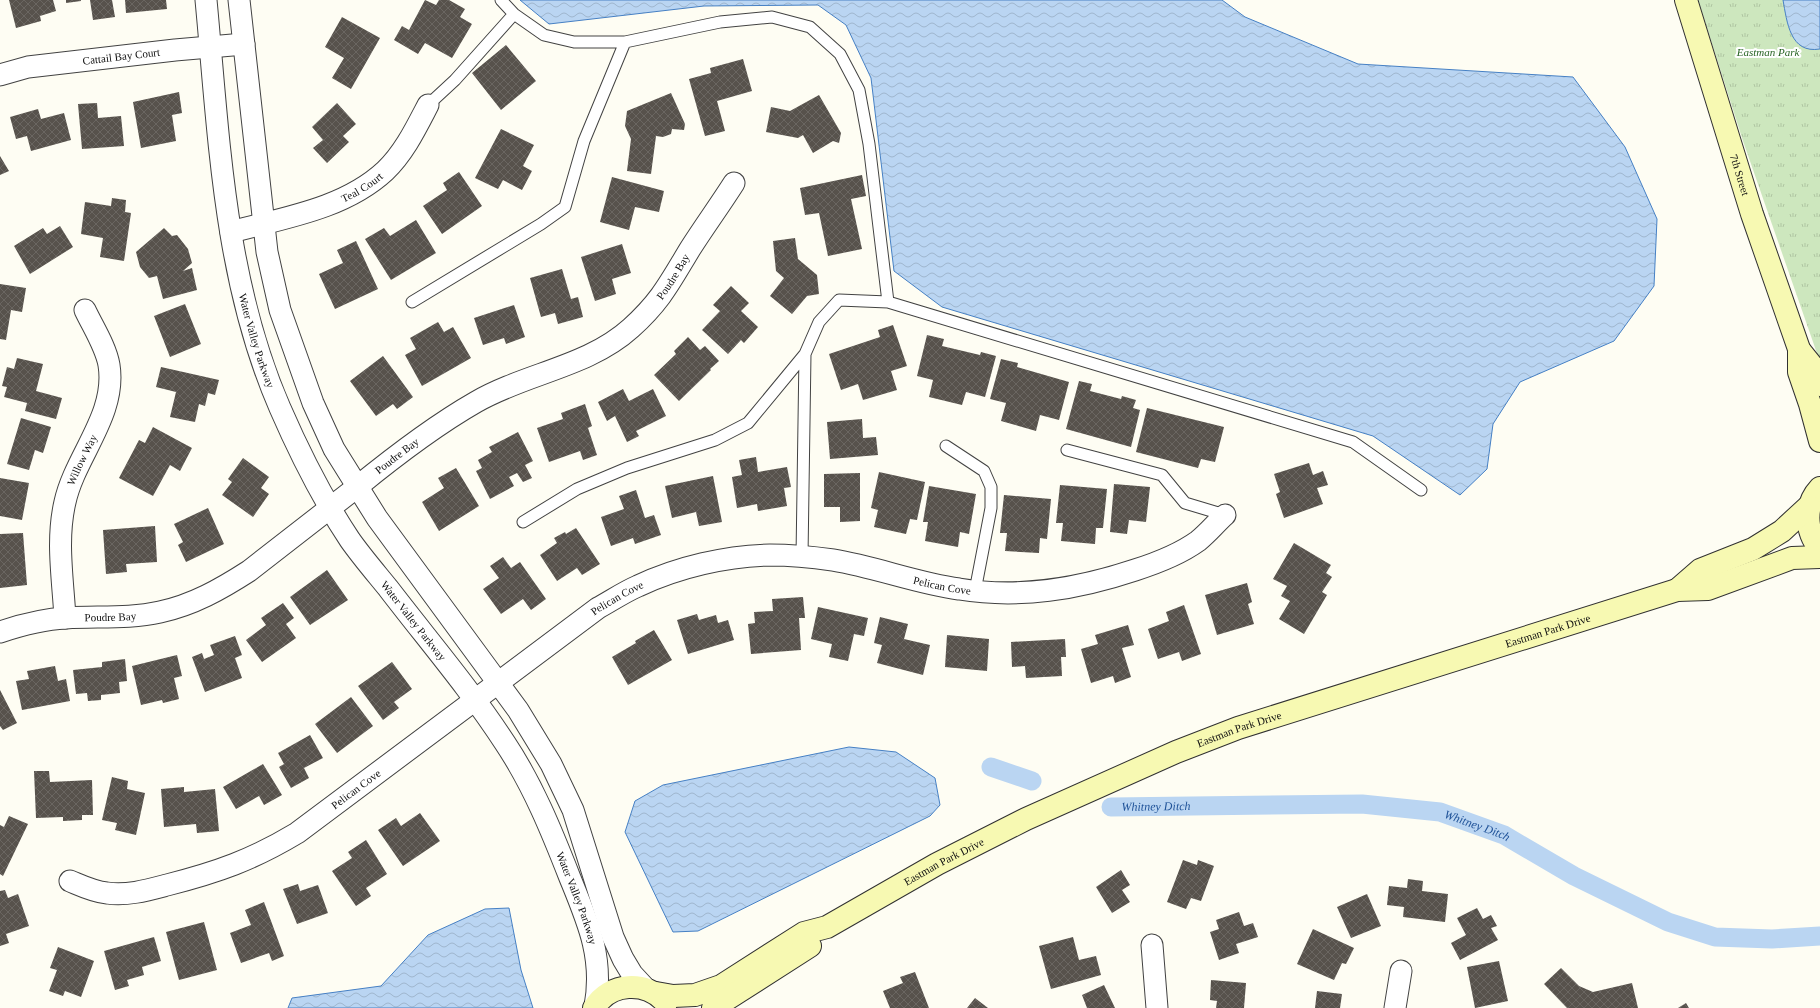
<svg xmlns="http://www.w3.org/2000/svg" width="1820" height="1008" font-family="Georgia,serif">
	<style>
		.park { fill: url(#park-tufts) }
		.water { fill: url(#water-waves); stroke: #4680c4 }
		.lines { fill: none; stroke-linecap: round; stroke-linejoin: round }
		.canal { stroke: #bad5f2; stroke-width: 19 }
		.building { fill: url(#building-cross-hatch) }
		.lane-casing { stroke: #424242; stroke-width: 13 }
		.street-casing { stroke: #424242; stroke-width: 23 }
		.secondary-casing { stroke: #313131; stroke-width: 24 }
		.lane { stroke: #fff; stroke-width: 11 }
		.street { stroke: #fff; stroke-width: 21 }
		.secondary { stroke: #f7f9b2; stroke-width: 22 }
		.labels { text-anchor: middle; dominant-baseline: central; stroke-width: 4; stroke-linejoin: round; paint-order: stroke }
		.park-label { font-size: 11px; font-style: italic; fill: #276323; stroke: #fff }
		.street-label { font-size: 11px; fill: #0f0f0f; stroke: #fff }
		.water-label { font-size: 12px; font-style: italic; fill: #205399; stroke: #fff }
	</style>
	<defs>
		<pattern id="park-tufts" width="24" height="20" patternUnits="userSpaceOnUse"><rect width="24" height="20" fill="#cde7be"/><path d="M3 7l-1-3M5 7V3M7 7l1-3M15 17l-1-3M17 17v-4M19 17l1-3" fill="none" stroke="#afc5a2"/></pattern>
		<pattern id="water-waves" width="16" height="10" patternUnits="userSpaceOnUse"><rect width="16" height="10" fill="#bad5f2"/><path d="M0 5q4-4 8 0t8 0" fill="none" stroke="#9fb6ce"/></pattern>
		<pattern id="building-cross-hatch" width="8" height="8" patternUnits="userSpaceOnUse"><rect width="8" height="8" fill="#57524c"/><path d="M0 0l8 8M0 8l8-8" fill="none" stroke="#6a6661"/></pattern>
	</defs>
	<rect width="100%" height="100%" fill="#fefdf3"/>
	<!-- park -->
	<path class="park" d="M1698 0H1820V362L1743 141Z"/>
	<!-- water -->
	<path class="water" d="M520 0H1222L1245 17 1358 64 1573 77 1625 147 1657 219 1654 286 1614 341 1520 382 1493 424 1487 469 1460 495 1373 436 942 307 894 271 871 78 846 25 818 5 704 6 549 24Z
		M1783 0H1820V49C1790 54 1787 22 1783 0Z
		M849 747 896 752 935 778 940 805 930 816 698 931 673 932 625 832 635 801 663 785Z
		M509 908 521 970 533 1008H288L292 998 381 986 428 935 485 909Z"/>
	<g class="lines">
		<!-- canal -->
		<g class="canal">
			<path d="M991 767 1032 781"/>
			<path id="s1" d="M1111 807 1362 804 1440 812 1504 835 1574 876 1668 922 1715 937 1772 939 1820 936"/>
		</g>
	</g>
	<!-- building -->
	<path class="building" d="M9 0H53L56 11 40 16 41 21 16 28Z
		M66 0H81V1L66 3Z
		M90 0H112L115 17 93 20Z
		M125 0H166L167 9 126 13Z
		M425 0 436 5 439 0H449L465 9 460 17 472 24 452 58 425 43 418 54 394 40 402 26 409 30Z
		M342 17 380 38 351 89 332 78 344 58 325 47Z
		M506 45 536 81 501 110 472 73Z
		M743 59 752 91 717 101 725 131 705 136 689 79 711 73 710 68Z
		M179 92 182 113 172 115 176 141 141 148 133 102Z
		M671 93 685 124 684 130 672 129 671 134 663 137 656 136 651 174 627 171 631 139 625 126 627 111Z
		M819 95 841 133 839 143 833 141 813 153 803 135 798 138 766 132 771 107 790 111Z
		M97 103 98 118 121 116 124 146 82 149 78 104Z
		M337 103 356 124 343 136 349 142 327 163 313 148 323 140 312 127Z
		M38 109 41 119 64 113 71 140 31 151 27 136 16 139 10 117Z
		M501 129 534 145 523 166 532 171 522 190 503 180 498 189 475 178Z
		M0 156 9 171 0 175Z
		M459 172 482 206 442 234 423 206 447 190 443 183Z
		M862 175 866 196 851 199 862 249 828 256 819 213 805 215 800 188Z
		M612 177 664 191 659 212 635 207 629 230 600 222Z
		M112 198 126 200 125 212 131 213 124 261 100 257 103 238 81 234 85 202 111 206Z
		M416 220 436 253 391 280 365 239 384 228 390 236Z
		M60 226 73 247 30 274 14 246 43 228 47 234Z
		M164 228 172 236 177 235 188 249 192 263 183 271 192 268 197 290 163 299 157 276 149 278 140 267 136 252Z
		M795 238 798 259 817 275 819 294 807 296 792 314 770 296 784 278 776 271 773 241Z
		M356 241 378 289 335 309 319 274 343 263 337 250Z
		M622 244 631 273 612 279 616 294 595 301 581 257Z
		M562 269 571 299 578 297 583 317 558 324 555 313 541 317 530 278Z
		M0 284 26 288 22 312 11 310 6 340 0 339Z
		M731 286 749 303 741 311 758 327 744 343 741 340 728 354 702 330 720 311 713 305Z
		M185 304 201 344 170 357 154 316Z
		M514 305 525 337 506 344 504 338 483 345 474 318Z
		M438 322 444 332 453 327 471 358 422 386 405 355 416 349 410 338Z
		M893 325 907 366 891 371 897 390 863 400 858 384 841 390 829 354 880 337 878 330Z
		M927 335 944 339 942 346 980 355 981 352 996 356 985 397 966 392 962 405 929 397 933 380 917 376Z
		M688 337 700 350 705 346 719 361 710 369 711 370 679 401 654 375 676 354 674 351Z
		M383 356 413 397 397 409 393 404 376 416 350 381Z
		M17 358 43 364 36 391 62 398 56 419 25 411 27 403 4 397 7 387 2 386 7 367 14 369Z
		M1001 359 1018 363 1017 367 1069 382 1059 420 1040 415 1036 431 1001 421 1006 403 990 399Z
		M161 367 219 380 215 395 208 393 205 406 199 404 195 422 170 417 176 392 156 387Z
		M1079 381 1092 384 1090 391 1121 399 1122 396 1136 400 1133 408 1140 410 1131 447 1066 429Z
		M623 389 629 401 653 389 666 416 636 431 639 436 627 442 615 416 607 421 598 402Z
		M585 404 592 426 588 428 597 455 583 460 580 451 549 462 537 428 563 419 561 413Z
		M1147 408 1224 427 1215 462 1201 459 1198 468 1136 452Z
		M21 418 51 427 43 453 35 450 29 470 7 464Z
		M862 419 863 438 876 437 878 455 830 459 827 422Z
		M153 427 192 448 180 471 170 465 153 496 119 478 139 440 145 443Z
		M518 432 533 461 525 465 532 478 523 482 517 473 509 477 514 486 490 499 476 471 482 468 478 460 492 452 489 447Z
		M756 457 758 472 787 467 791 487 784 488 787 506 758 511 757 504 737 508 732 477 742 475 739 460Z
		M243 458 269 477 261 488 269 494 253 517 222 495 232 482 228 479Z
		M1309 463 1313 475 1323 471 1328 485 1317 488 1323 504 1284 518 1276 494 1280 492 1274 474Z
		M456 468 479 506 439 531 422 502 444 488 438 478Z
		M879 472 925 482 917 520 910 519 906 534 874 527 878 510 871 508Z
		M860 473V521L840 522V507H824V474Z
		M713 476 722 522 699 526 696 512 672 518 665 486Z
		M0 478 29 483 22 520 0 516Z
		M1114 484 1150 487 1146 522 1129 520 1127 534 1110 532Z
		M1060 485 1107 489 1103 528H1096L1095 544 1061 541 1063 523H1056Z
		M929 486 976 494 969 534 960 532 958 547 925 541 928 522H923Z
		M636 490 645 518 654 515 661 535 635 544 633 538 611 546 601 517 624 509 619 496Z
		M1004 495 1051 499 1047 539 1040 538 1039 553 1005 551 1007 533H1000Z
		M208 508 224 544 186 562 178 545 183 542 174 524Z
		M155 526 157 562 126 564 127 572 106 574 103 530Z
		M576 528 600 564 582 575 577 568 557 581 540 555 557 543 554 538 565 532 566 534Z
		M23 533 27 585 0 588V534Z
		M1294 543 1331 565 1326 573 1332 577 1322 592 1327 595 1304 634 1279 619 1290 601 1281 596 1287 586 1273 579Z
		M503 557 511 568 520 562 546 599 531 610 523 599 501 614 483 589 499 578 490 566Z
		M327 570 348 600 310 625 290 597Z
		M1247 583 1252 602 1248 604 1254 624 1217 635 1205 595Z
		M803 597 805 618H799L801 650 751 654 748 624 755 623 754 612 773 611 772 599Z
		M283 603 294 618 286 624 296 638 262 662 246 640 266 625 261 618Z
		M1184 605 1201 654 1182 661 1179 652 1158 659 1148 629 1169 621 1166 612Z
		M818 607 868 618 864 636 854 634 848 661 829 657 832 644 811 639Z
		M697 614 699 620 716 615 718 623 728 620 734 640 688 654 677 620Z
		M880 617 908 624 904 639 930 645 923 675 877 663 882 645 874 643Z
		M1128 625 1134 645 1122 648 1131 677 1115 683 1113 676 1091 683 1081 649 1098 644 1095 635Z
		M654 630 672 660 628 685 612 657 636 643 635 641Z
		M947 635 989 639 987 671 945 667Z
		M235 636 242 655 235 658 242 678 205 692 192 657 202 653 204 659 214 655 210 645Z
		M1065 639 1066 657H1061L1062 676 1026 678 1025 666 1012 667 1011 642Z
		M177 655 182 676 174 678 179 699 163 703 162 700 141 705 132 666Z
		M125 659 127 681 119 682 120 693 101 695V700L88 701 87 693 76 694 73 670 102 667V662Z
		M392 662 412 689 394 702 399 708 383 720 358 686Z
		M55 666 58 681 66 679 70 701 22 710 16 681 29 679 27 671Z
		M0 690 17 723 3 730 0 726Z
		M351 697 373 726 337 753 315 724Z
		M310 735 323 758 304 768 309 778 291 788 279 767 284 764 278 753Z
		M263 764 282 795 264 805 259 796 236 809 223 787Z
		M34 771H49L50 782 92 780 93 815H82V820L63 821V817L36 818Z
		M112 777 128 781 127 789 145 793 136 835 115 830 117 823 102 820Z
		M184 787V792L215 789 219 831 197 833 196 824 164 827 161 789Z
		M420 813 440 841 403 866 378 830 396 818 401 826Z
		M9 816 28 824 3 876 0 874V825L4 827Z
		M366 840 387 874 366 888 371 896 356 906 332 871 352 858 348 852Z
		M1183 860 1197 865 1198 860 1214 866 1201 901 1191 898 1186 909 1167 902Z
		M1121 870 1130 885 1122 890 1130 902 1112 913 1096 887Z
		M1408 879 1423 881 1422 891 1448 894 1445 922 1403 917 1404 907 1387 905 1389 886 1407 888Z
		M298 884 300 891 318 885 328 913 297 924 283 889Z
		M5 890 8 898 18 894 29 926 6 934 9 943 0 946V891Z
		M1367 894 1381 926 1351 938 1337 907Z
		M264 902 284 956 272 961 269 953 241 963 230 933 251 925 245 910Z
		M1477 908 1483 919 1491 915 1497 926 1491 928 1498 940 1460 960 1451 943 1466 935 1457 918Z
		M1239 912 1244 926 1253 923 1258 937 1236 944 1239 953 1219 960 1210 932 1219 929 1216 920Z
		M204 922 217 970 179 980 166 932Z
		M1313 929 1354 948 1346 964 1342 963 1334 980 1297 964Z
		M154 937 161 961 142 967 144 975 127 980 129 986 115 990 104 951Z
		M1073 937 1079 960 1096 956 1101 975 1051 989 1039 946Z
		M58 947 94 961 81 997 65 991 63 996 49 991 57 970 50 968Z
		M1499 961 1508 1001 1475 1008 1467 967Z
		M1561 968 1579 986 1593 992 1632 983 1638 1008H1567L1544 984Z
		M915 972 929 1008H890L883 991 903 983 900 977Z
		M1211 980 1246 983 1244 1008H1216L1217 1001 1210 1000Z
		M1104 985 1115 1008H1087L1082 995Z
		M1317 991 1342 994 1340 1008H1315Z
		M975 998 988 1008H967Z
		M1686 1003 1689 1008H1678Z"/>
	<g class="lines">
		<defs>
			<path id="lane" d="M501 0 514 14 544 35 574 42H625L720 22 772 17 810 27 840 54 859 90 869 144 888 302
				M428 105 455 80 514 14
				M412 302 541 224 565 207 584 141 625 42
				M946 446 984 471 991 487V508L975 591
				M1067 450 1162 475 1185 503 1225 515
				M523 522 577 489 627 468 715 440 748 423 805 354 819 322 839 300 888 302 1353 442 1421 490
				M802 557 805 354"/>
			<g id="street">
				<path id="s2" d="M206 0C219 137 224 280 280 408 300 454 322 498 350 540 362 557 375 572 388 588 427 639 470 689 505 743 533 785 552 832 570 878 588 922 604 958 595 1006"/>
				<path d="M239 0 267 252 280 310 313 403 334 449 377 518 518 710 551 764 573 810 613 937 623 959 632 974 645 988"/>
				<path id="s3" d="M0 75 28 67 175 50 244 44"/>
				<path id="s4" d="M231 232C283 218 344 209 385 171 404 153 416 128 428 105"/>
				<path id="s5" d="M65 618C63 580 56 540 65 502 75 456 117 415 109 365 106 347 93 327 85 310"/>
				<path id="s6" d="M0 632C21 625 44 619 66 618 98 616 129 619 160 612 193 605 221 589 249 571 285 543 321 515 357 487 395 456 434 426 476 402 526 373 588 367 631 328 661 301 670 282 690 249 704 227 720 205 734 183"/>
				<path id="s7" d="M70 881C82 886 94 892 107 893 127 896 148 890 167 885 218 872 252 860 297 833L598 608C611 601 624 592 638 586 678 567 726 556 770 555 791 555 812 557 833 560 876 567 916 583 959 589 1020 599 1078 589 1135 570 1157 563 1180 554 1198 541 1208 533 1216 523 1225 515"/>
				<path d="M1152 945 1157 1008"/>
				<path d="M1395 1008 1401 971"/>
			</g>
			<g id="secondary">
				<path id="s8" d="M1686 0 1752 214 1799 349V372L1810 404 1820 441"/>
				<path d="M1801 352 1813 367 1820 385"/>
				<path d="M1820 488C1804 505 1805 531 1820 549"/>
				<path d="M1677 590 1700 570 1753 549 1782 531 1809 506"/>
				<path id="s9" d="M656 993 673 996 695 995 721 986 804 933 827 927 937 864 1026 819 1176 752 1238 728 1677 590 1708 589 1792 558 1820 557"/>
				<path d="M594 1008C610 982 646 980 666 1003"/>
				<path d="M713 1008 810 946"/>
			</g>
		</defs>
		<!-- lane casing -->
		<use href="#lane" class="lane-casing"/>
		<!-- street casing -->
		<use href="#street" class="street-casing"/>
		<!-- secondary casing -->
		<use href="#secondary" class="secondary-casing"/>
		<!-- lane -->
		<use href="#lane" class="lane"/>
		<!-- street -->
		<use href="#street" class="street"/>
		<!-- secondary -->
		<use href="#secondary" class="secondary"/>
	</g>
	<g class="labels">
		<!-- park labels -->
		<g class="park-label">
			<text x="1768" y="52">Eastman Park</text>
		</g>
		<!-- street labels -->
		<g class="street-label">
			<text stroke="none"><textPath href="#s3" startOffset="123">Cattail Bay Court</textPath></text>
			<text stroke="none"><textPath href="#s8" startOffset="183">7th Street</textPath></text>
			<text stroke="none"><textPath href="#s4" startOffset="139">Teal Court</textPath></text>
			<text stroke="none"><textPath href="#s6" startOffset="783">Poudre Bay</textPath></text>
			<text stroke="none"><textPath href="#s2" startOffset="345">Water Valley Parkway</textPath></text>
			<text stroke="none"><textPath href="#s6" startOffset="448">Poudre Bay</textPath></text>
			<text stroke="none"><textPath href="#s5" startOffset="162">Willow Way</textPath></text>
			<text stroke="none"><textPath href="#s7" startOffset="974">Pelican Cove</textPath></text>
			<text stroke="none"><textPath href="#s7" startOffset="638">Pelican Cove</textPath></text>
			<text stroke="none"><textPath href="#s6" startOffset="112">Poudre Bay</textPath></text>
			<text stroke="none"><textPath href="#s2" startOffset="669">Water Valley Parkway</textPath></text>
			<text stroke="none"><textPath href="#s9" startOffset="971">Eastman Park Drive</textPath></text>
			<text stroke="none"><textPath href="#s9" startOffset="647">Eastman Park Drive</textPath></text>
			<text stroke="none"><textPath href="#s7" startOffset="314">Pelican Cove</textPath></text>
			<text stroke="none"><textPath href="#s9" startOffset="323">Eastman Park Drive</textPath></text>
			<text stroke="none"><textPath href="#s2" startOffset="993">Water Valley Parkway</textPath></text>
		</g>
		<!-- water labels -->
		<g class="water-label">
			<text stroke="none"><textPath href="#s1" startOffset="45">Whitney Ditch</textPath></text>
			<text stroke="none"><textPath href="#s1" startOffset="369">Whitney Ditch</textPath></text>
		</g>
	</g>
</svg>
